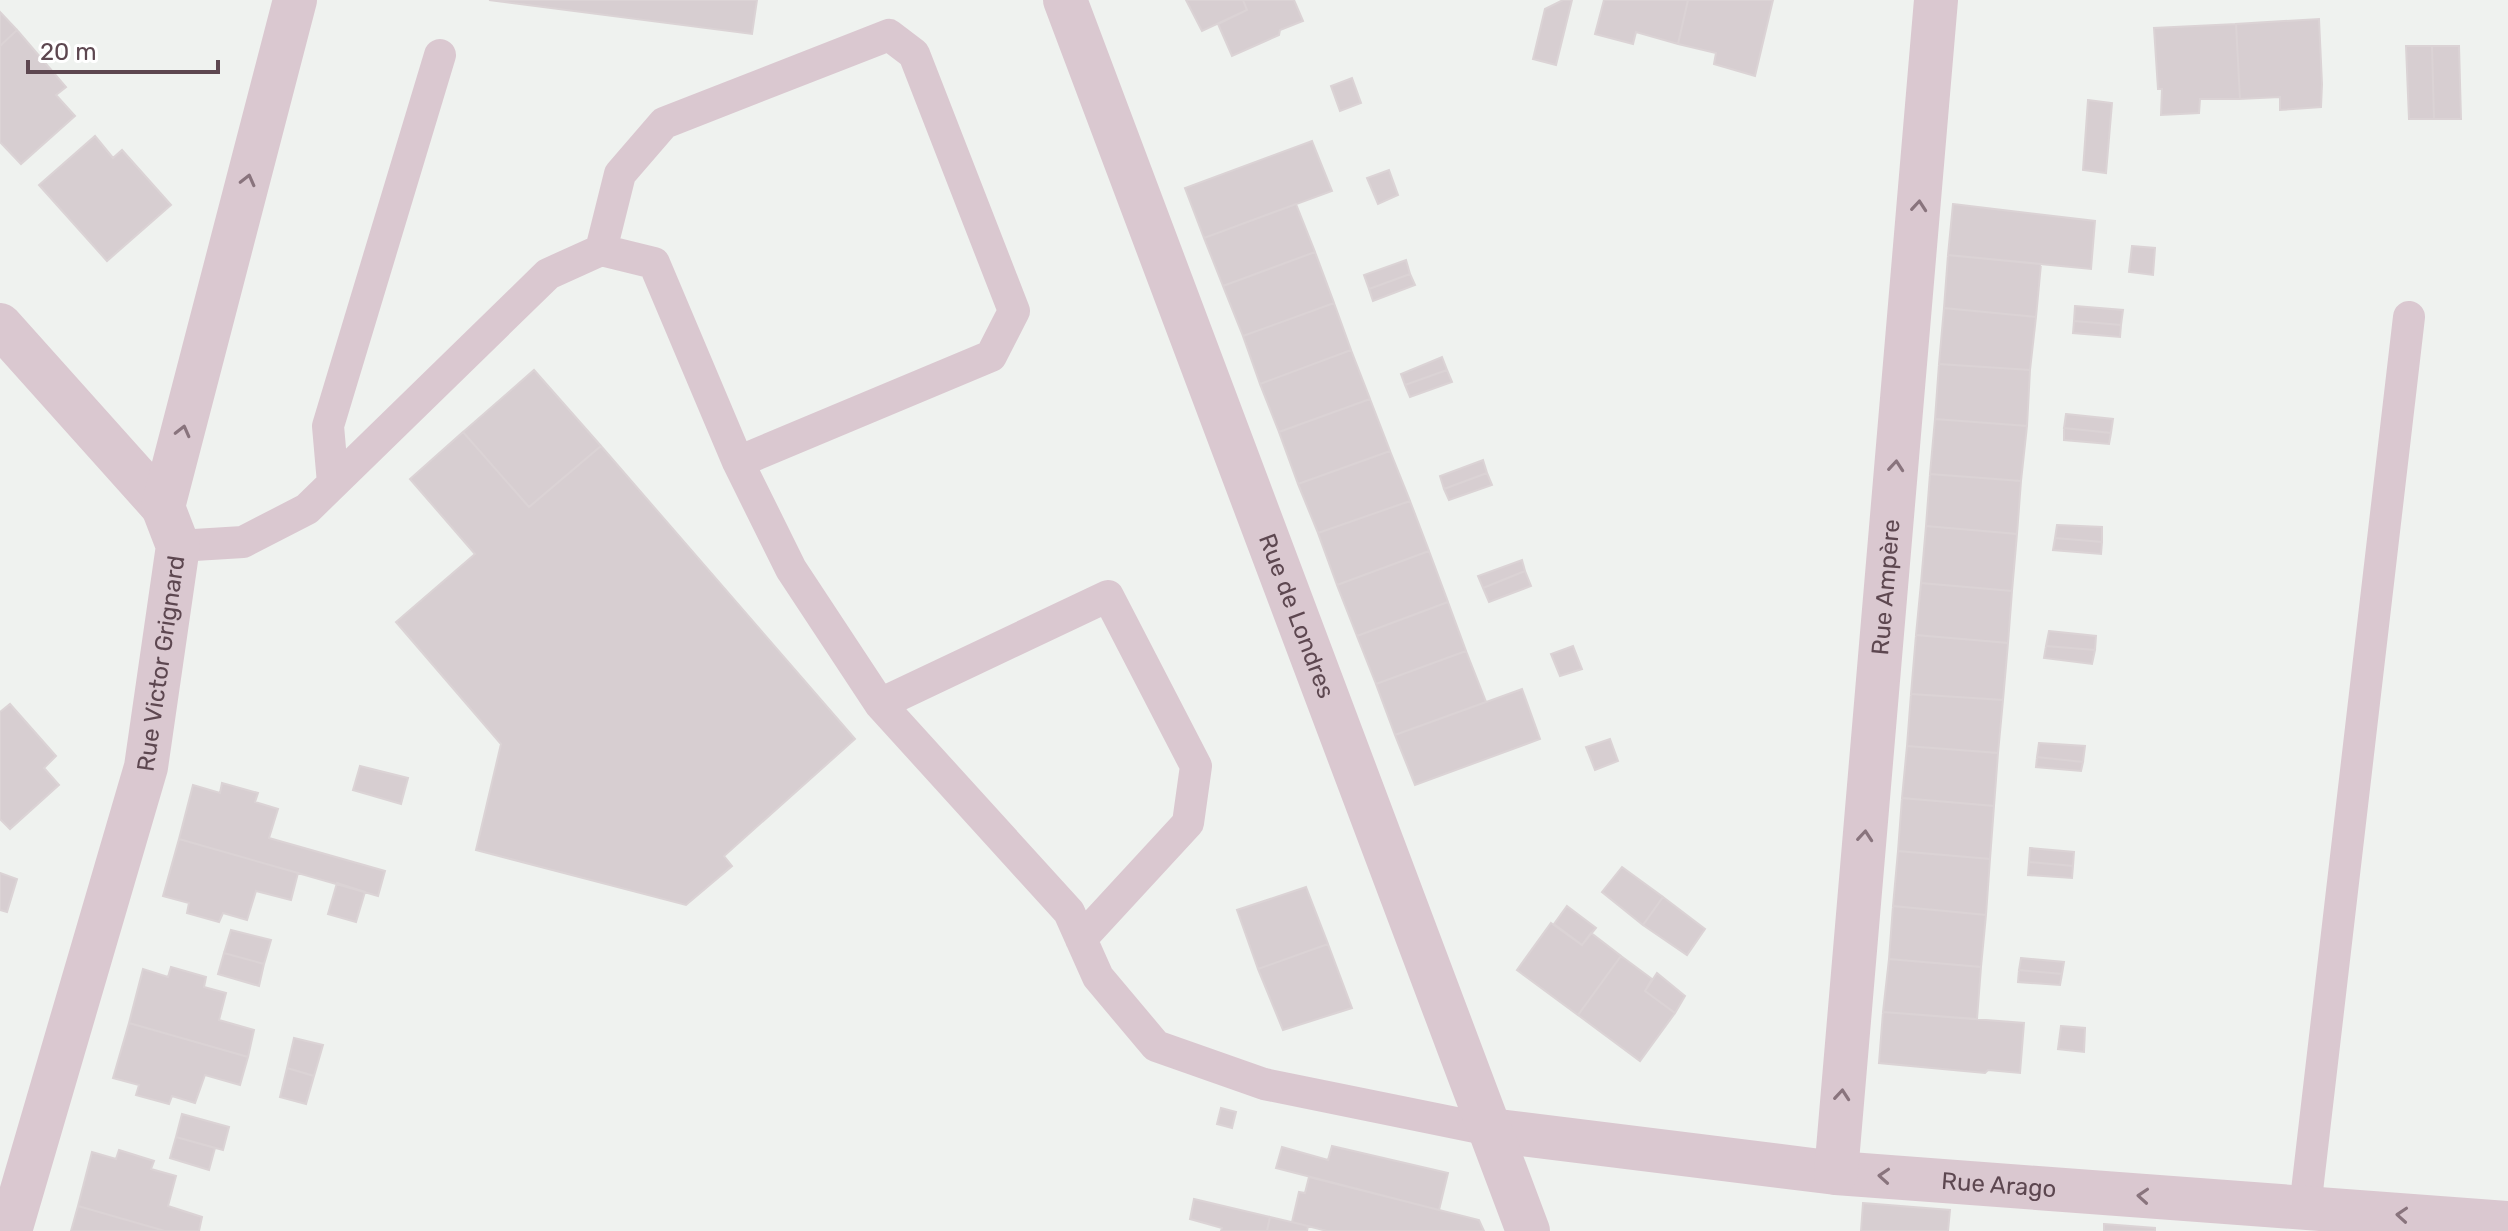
<svg xmlns="http://www.w3.org/2000/svg" width="2508" height="1231" font-family="Rubik,sans-serif">
	<style>
		.building { fill: #d7ced1; stroke: #dbd3d5; stroke-width: 2 }
		.lines { fill: none; stroke-linecap: round; stroke-linejoin: round }
		.service { stroke: #dac8d0; stroke-width: 32 }
		.minor { stroke: #dac8d0; stroke-width: 44 }
		.tertiary { stroke: #dac8d0; stroke-width: 44 }
		.oneway { stroke: #89747d }
		.labels { text-anchor: middle; dominant-baseline: central; stroke-width: 8; stroke-linejoin: round; paint-order: stroke }
		.street-label { font-size: 24px; fill: #5d4750; stroke: #fff }
	</style>
	<rect width="100%" height="100%" fill="#eff2ef"/>
	<!-- building -->
	<path class="building" d="M489 0H757L752 34Z
		M1186 0H1243L1247 10 1202 31Z
		M1243 0H1294L1303 21 1280 30 1279 35 1232 56 1218 24 1247 10Z
		M1563 0H1572L1556 65 1533 59 1545 9Z
		M1604 0H1688L1678 44 1636 32 1633 44 1595 34Z
		M1688 0H1773L1755 76 1714 64 1716 53 1678 44Z
		M0 12 17 30 0 46Z
		M2319 19 2322 84 2321 107 2280 110V97L2240 99 2236 24Z
		M2236 24 2240 99H2200L2199 113 2161 115 2162 89H2158L2154 28Z
		M17 30 66 87 56 95 75 116 21 164 0 142V46Z
		M2406 46H2432L2434 119H2409Z
		M2432 46H2459L2461 119H2434Z
		M1352 78 1361 103 1340 111 1331 86Z
		M2088 100 2112 103 2106 173 2083 170Z
		M95 136 113 158 122 150 171 205 107 261 39 185Z
		M1312 141 1332 191 1204 238 1185 188Z
		M1389 170 1398 195 1378 204 1367 178Z
		M1296 204 1315 252 1223 286 1204 238Z
		M1953 204 2095 221 2091 269 1948 255Z
		M2132 246 2155 248 2153 275 2129 272Z
		M1315 252 1334 303 1243 336 1223 286Z
		M1948 255 2041 264 2036 317 1944 308Z
		M1406 260 1410 274 1369 289 1364 275Z
		M1410 274 1415 285 1373 301 1369 289Z
		M1334 303 1351 350 1260 384 1243 336Z
		M2075 306 2123 310 2121 325 2074 321Z
		M1944 308 2036 317 2030 370 1939 364Z
		M2074 321 2121 325 2120 337 2073 333Z
		M1351 350 1370 399 1279 432 1260 384Z
		M1442 357 1447 370 1405 385 1401 374Z
		M1939 364 2030 370 2027 426 1935 419Z
		M534 370 601 446 529 507 463 432Z
		M1447 370 1452 382 1410 397 1405 385Z
		M1370 399 1390 451 1298 484 1279 432Z
		M2066 414 2113 419 2111 433 2064 428Z
		M1935 419 2027 426 2021 481 1930 474Z
		M2064 428 2111 433 2109 444 2064 440Z
		M463 432 529 507 601 446 855 739 724 856 732 866 686 905 476 850 501 744 396 622 475 554 410 479Z
		M1390 451 1410 501 1318 533 1298 484Z
		M1483 460 1487 473 1444 489 1440 476Z
		M1487 473 1492 485 1449 500 1444 489Z
		M1930 474 2021 481 2017 534 1926 526Z
		M1410 501 1429 551 1337 585 1318 533Z
		M2057 525 2102 527V542L2055 538Z
		M1926 526 2017 534 2012 591 1921 583Z
		M2055 538 2102 542 2101 554 2053 550Z
		M1429 551 1448 602 1357 636 1337 585Z
		M1522 560 1525 571 1483 588 1478 576Z
		M1525 571 1531 586 1489 602 1483 588Z
		M1921 583 2012 591 2008 643 1916 635Z
		M1448 602 1466 651 1376 684 1357 636Z
		M2049 631 2096 636 2095 650 2046 646Z
		M1916 635 2008 643 2003 700 1911 694Z
		M1573 646 1582 669 1560 676 1551 654Z
		M2046 646 2095 650 2092 664 2044 658Z
		M1466 651 1486 702 1395 735 1376 684Z
		M1522 689 1540 739 1415 785 1395 735Z
		M1911 694 2003 700 1998 753 1907 746Z
		M10 704 56 756 44 768 59 785 10 829 0 819V712Z
		M1610 739 1618 761 1595 770 1586 747Z
		M2039 743 2085 746 2083 762 2037 757Z
		M1907 746 1998 753 1994 806 1902 798Z
		M2037 757 2083 762 2081 771 2036 767Z
		M360 766 408 778 401 804 353 790Z
		M222 783 258 793 255 802 278 809 269 838 385 871 378 896 179 839 193 785 220 793Z
		M1902 798 1994 806 1990 859 1898 851Z
		M179 839 298 873 291 900 256 891 247 920 223 913 219 922 187 913 189 903 163 896Z
		M2030 848 2074 852 2073 866 2029 862Z
		M1898 851 1990 859 1986 915 1893 906Z
		M2029 862 2073 866 2072 878 2028 875Z
		M1622 867 1663 897 1643 925 1602 892Z
		M0 873 17 879 7 912 0 910Z
		M337 883 365 892 356 922 328 914Z
		M1306 887 1328 944 1258 969 1237 910Z
		M1663 897 1705 929 1687 955 1643 925Z
		M1567 906 1596 928 1582 945 1554 924Z
		M1893 906 1986 915 1981 967 1889 959Z
		M1551 923 1582 945 1591 933 1621 956 1578 1015 1517 970Z
		M231 930 271 940 264 964 224 953Z
		M1328 944 1352 1008 1283 1030 1258 969Z
		M224 953 264 964 259 986 218 974Z
		M1621 956 1652 979 1645 991 1675 1013 1640 1061 1578 1015Z
		M2021 958 2064 962 2062 974 2019 970Z
		M1889 959 1981 967 1977 1019 1883 1012Z
		M171 967 206 977 204 987 226 993 219 1020 254 1030 248 1057 129 1023 143 969 168 977Z
		M2019 970 2062 974 2060 985 2018 982Z
		M1657 973 1685 996 1675 1013 1645 991Z
		M1883 1012 2024 1023 2020 1073 1988 1070 1985 1073 1879 1063Z
		M129 1023 248 1057 240 1085 205 1075 195 1103 172 1096 169 1104 136 1095 139 1085 113 1078Z
		M2061 1026 2085 1028 2084 1052 2058 1049Z
		M294 1038 323 1045 314 1076 287 1068Z
		M287 1068 314 1076 306 1104 280 1097Z
		M1221 1108 1236 1112 1232 1128 1217 1124Z
		M182 1114 229 1127 223 1150 176 1137Z
		M176 1137 215 1148 209 1170 170 1158Z
		M1332 1146 1448 1173 1439 1210 1276 1168 1282 1147 1328 1160Z
		M119 1150 154 1161 151 1169 176 1176 168 1206 202 1217 199 1231H165L78 1206 92 1152 116 1159Z
		M1309 1177 1479 1220 1484 1231H1327L1292 1222 1299 1192 1305 1193Z
		M1194 1199 1270 1217 1267 1231H1221L1222 1228 1190 1219Z
		M1863 1203 1950 1210 1948 1231H1861Z
		M78 1206 165 1231H71Z
		M1270 1217 1308 1226 1307 1231H1267Z
		M2104 1224 2155 1228V1231H2104Z"/>
	<g class="lines">
		<!-- service -->
		<path class="service" d="M601 250 620 174 664 123 889 35 914 54 1014 311 991 356 738 462
			M333 483 328 426 440 55
			M178 546 243 542 307 509 548 274 601 250 654 263 738 462 791 569 880 704 1069 912 1098 977 1156 1046 1264 1084 1490 1130
			M880 704 1108 596 1196 766 1188 823 1081 939
			M2305 1208 2409 317"/>
		<!-- minor -->
		<g class="minor">
			<path d="M0 325 163 507"/>
			<path id="s1" d="M1490 1130 1836 1173 2508 1223"/>
			<path id="s2" d="M1836 1173 1936 0"/>
			<path id="s3" d="M10 1231 146 767 178 546 163 507 295 0"/>
		</g>
		<!-- tertiary -->
		<path class="tertiary" id="s4" d="M1065 0 1528 1231"/>
	</g>
	<!-- one-way arrows -->
	<defs><path id="oneway-chevron" d="M-2-3.5L2.5 0L-2 3.5" fill="none" stroke-width="1.6" stroke-linecap="round" stroke-linejoin="round" transform="scale(2)"/></defs>
	<g class="oneway">
		<use href="#oneway-chevron" transform="translate(248 180) rotate(-76)"/>
		<use href="#oneway-chevron" transform="translate(1919 206) rotate(-85)"/>
		<use href="#oneway-chevron" transform="translate(183 431) rotate(-76)"/>
		<use href="#oneway-chevron" transform="translate(1896 466) rotate(-85)"/>
		<use href="#oneway-chevron" transform="translate(1865 836) rotate(-85)"/>
		<use href="#oneway-chevron" transform="translate(1842 1095) rotate(-85)"/>
		<use href="#oneway-chevron" transform="translate(1884 1176) rotate(-176)"/>
		<use href="#oneway-chevron" transform="translate(2143 1196) rotate(-176)"/>
		<use href="#oneway-chevron" transform="translate(2402 1215) rotate(-176)"/>
	</g>
	<g class="labels">
		<!-- street labels -->
		<g class="street-label">
			<text stroke="none"><textPath href="#s2" startOffset="588">Rue Ampère</textPath></text>
			<text stroke="none"><textPath href="#s4" startOffset="658">Rue de Londres</textPath></text>
			<text stroke="none"><textPath href="#s3" startOffset="588">Rue Victor Grignard</textPath></text>
			<text stroke="none"><textPath href="#s1" startOffset="512">Rue Arago</textPath></text>
		</g>
	</g>
	<!-- scale -->
	<path d="M28 60v12h190v-12" fill="none" stroke="#5d4750" stroke-width="4"/>
	<text x="40" y="60" font-size="24" fill="#5d4750" stroke="#ffffff" stroke-width="6" paint-order="stroke">20 m</text>
</svg>
